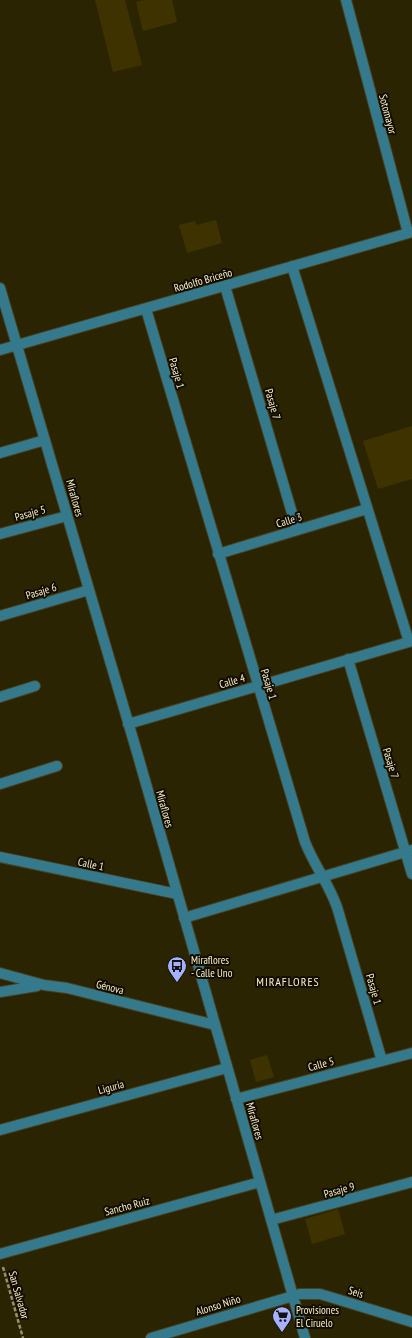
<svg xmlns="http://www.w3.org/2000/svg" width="412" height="1338" font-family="'PT Sans Narrow',sans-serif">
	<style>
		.building { fill: #3e3300 }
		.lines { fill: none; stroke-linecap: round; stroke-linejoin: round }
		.minor-casing { stroke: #48411f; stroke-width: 12 }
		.path { stroke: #989170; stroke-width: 2.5; stroke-dasharray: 4 2; stroke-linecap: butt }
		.minor { stroke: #357a8c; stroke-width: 10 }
		.labels { text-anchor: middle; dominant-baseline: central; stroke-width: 4; stroke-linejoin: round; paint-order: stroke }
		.street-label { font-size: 11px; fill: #f7f0d0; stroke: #130d00 }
		.poi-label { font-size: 11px; fill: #f7f0d0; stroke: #130d00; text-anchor: start }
		.neighbourhood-label { font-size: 12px; letter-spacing: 1px; fill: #f7f0d0; stroke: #130d00 }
	</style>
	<rect width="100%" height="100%" fill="#2b2402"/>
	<!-- building -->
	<path class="building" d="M95 0H125L142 65 113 72Z
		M144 0H172L177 22 143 31 136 2Z
		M216 220 222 243 187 253 179 225 195 221 196 225Z
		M412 426V479L378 489 363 441Z
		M267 1055 274 1077 256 1082 250 1060Z
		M338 1209 345 1234 312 1244 305 1219Z"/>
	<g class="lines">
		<defs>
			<path id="minor" d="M346 0 408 233
				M292 266 409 642
				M225 286 297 530
				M0 288 136 749 305 1338
				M146 309 305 842C314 865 329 884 337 907L382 1061
				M0 350 412 232
				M0 453 45 440
				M0 534 67 516
				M218 554 367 509
				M0 616 89 590
				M348 659 412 874
				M0 697 35 686
				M128 724 412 641
				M0 784 57 766
				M0 857 177 894
				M184 918 412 850
				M0 973 44 985 67 988 215 1025
				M0 992 37 986
				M236 1099 412 1053
				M0 1130 227 1068
				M271 1220 412 1182
				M0 1254 260 1182
				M151 1338 300 1294H320L330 1297 412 1322"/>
		</defs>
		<!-- minor casing -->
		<use href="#minor" class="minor-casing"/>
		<!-- path -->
		<path class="path" d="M3 1267 23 1338"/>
		<!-- minor -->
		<use href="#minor" class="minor"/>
	</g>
	<!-- icons -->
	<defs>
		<symbol id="bus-pin" viewBox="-11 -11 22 30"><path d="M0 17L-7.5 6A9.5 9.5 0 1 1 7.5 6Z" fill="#a5b1fc" stroke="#130d00"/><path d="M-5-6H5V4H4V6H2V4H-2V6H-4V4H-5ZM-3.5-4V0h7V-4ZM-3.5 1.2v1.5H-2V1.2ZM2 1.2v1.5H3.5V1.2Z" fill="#111"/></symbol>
		<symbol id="supermarket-pin" viewBox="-11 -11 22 30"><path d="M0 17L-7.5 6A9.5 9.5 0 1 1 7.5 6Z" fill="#a5b1fc" stroke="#130d00"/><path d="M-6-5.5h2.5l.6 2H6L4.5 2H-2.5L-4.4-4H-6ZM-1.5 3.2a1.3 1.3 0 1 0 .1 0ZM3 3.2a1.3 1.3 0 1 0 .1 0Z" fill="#111"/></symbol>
	</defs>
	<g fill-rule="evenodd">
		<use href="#bus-pin" x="166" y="955" width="22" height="30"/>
		<use href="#supermarket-pin" x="271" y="1305" width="22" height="30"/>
	</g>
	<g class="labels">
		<!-- street labels -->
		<g class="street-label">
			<text transform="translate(388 114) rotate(75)">Sotomayor</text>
			<text transform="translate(203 280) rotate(-16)">Rodolfo Briceño</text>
			<text transform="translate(177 373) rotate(74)">Pasaje 1</text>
			<text transform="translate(273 404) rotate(74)">Pasaje 7</text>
			<text transform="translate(75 498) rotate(74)">Miraflores</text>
			<text transform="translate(30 513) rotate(-15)">Pasaje 5</text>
			<text transform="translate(289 520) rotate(-17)">Calle 3</text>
			<text transform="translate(41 591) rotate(-17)">Pasaje 6</text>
			<text transform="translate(232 681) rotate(-16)">Calle 4</text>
			<text transform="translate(269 684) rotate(73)">Pasaje 1</text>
			<text transform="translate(391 763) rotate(73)">Pasaje 7</text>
			<text transform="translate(165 809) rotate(74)">Miraflores</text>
			<text transform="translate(91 864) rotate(12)">Calle 1</text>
			<text transform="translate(110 987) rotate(14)">Génova</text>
			<text transform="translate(374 989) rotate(74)">Pasaje 1</text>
			<text transform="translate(321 1064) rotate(-15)">Calle 5</text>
			<text transform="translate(111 1087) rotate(-15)">Liguria</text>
			<text transform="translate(255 1121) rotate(74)">Miraflores</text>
			<text transform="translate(339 1190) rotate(-15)">Pasaje 9</text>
			<text transform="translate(127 1206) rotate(-15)">Sancho Ruiz</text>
			<text transform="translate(356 1292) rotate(17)">Seis</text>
			<text transform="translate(19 1295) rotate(74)">San Salvador</text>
			<text transform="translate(218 1305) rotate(-17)">Alonso Niño</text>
		</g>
		<!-- poi labels -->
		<g class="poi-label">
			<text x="191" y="960">Miraflores<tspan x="191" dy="13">- Calle Uno</tspan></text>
			<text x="296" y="1310">Provisiones<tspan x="296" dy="13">El Ciruelo</tspan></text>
		</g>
		<!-- neighbourhood labels -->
		<g class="neighbourhood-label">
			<text x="288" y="981">MIRAFLORES</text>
		</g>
	</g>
</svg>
